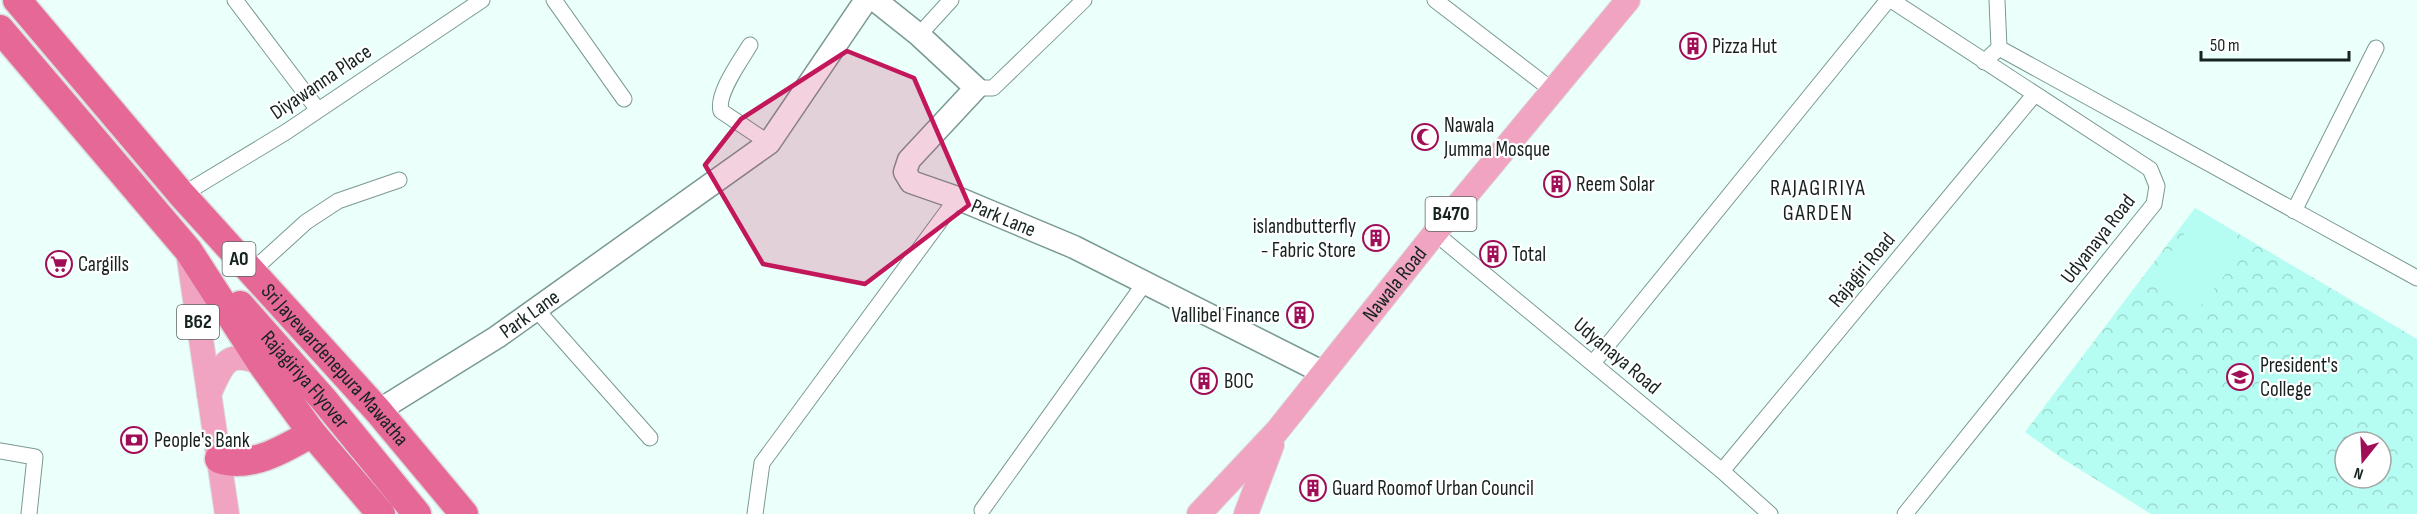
<svg xmlns="http://www.w3.org/2000/svg" width="2417" height="514" font-family="'Sofia Sans Condensed',sans-serif">
	<style>
		.park { fill: url(#park-crowns); fill-rule: evenodd }
		.pitch { fill: #b5fdf2 }
		.lines { fill: none; stroke-linecap: round; stroke-linejoin: round }
		.street-casing { stroke: #7a9994; stroke-width: 17 }
		.secondary-casing { stroke: #7a9994; stroke-width: 25 }
		.primary-casing { stroke: #dadcdb; stroke-width: 26 }
		.highway-casing { stroke: #dadcdb; stroke-width: 31 }
		.street { stroke: #fff; stroke-width: 15 }
		.secondary { stroke: #fff; stroke-width: 22 }
		.primary { stroke: #f0a4c1; stroke-width: 24 }
		.highway { stroke: #e66897; stroke-width: 28 }
		.marked { fill: #c2185b; fill-opacity: 0.2; stroke: #c2185b; stroke-width: 4.5; stroke-linejoin: round }
		.labels { text-anchor: middle; dominant-baseline: central; stroke-width: 4.5; stroke-linejoin: round; paint-order: stroke }
		.shield { fill: #fff; stroke: #5c6564; stroke-width: 1.5 }
		.shield-label { font-size: 20px; font-weight: bold; fill: #162321 }
		.poi-label { font-size: 21px; fill: #162321; stroke: #fff; text-anchor: start }
		.street-label { font-size: 21px; fill: #162321; stroke: #fff }
		.neighbourhood-label { font-size: 22px; letter-spacing: 1.5px; fill: #162321; stroke: #fff }
	</style>
	<defs>
		<pattern id="park-crowns" width="20" height="18" patternUnits="userSpaceOnUse" patternTransform="scale(1.5)"><rect width="20" height="18" fill="#b5fdf2"/><path d="M2 6a3 3 0 1 1 6 0M12 15a3 3 0 1 1 6 0" fill="none" stroke="#9bd9cf"/></pattern>
	</defs>
	<rect width="100%" height="100%" fill="#ebfffb"/>
	<!-- park -->
	<path class="park" d="M2195 208 2417 339V514H2151L2063 459 2025 432ZM2345 442H2381V478H2345Z"/>
	<!-- pitch -->
	<path class="pitch" d="M2200 212 2246 248 2192 317 2149 282Z"/>
	<g class="lines">
		<defs>
			<path id="street" d="M235 0 318 110
				M554 0 624 99
				M1435 0 1552 90
				M1891 0 2150 169 2157 186 2154 204 1905 514
				M1997 0 1999 48
				M919 35 951 0
				M750 45C741 60 716 94 721 111L769 143
				M1984 62 1999 48 2417 278
				M976 88H993L1084 0
				M182 195 286 132 482 0
				M2294 211 2376 48
				M1435 233 1722 471 1770 514
				M251 272 306 222 338 201 399 180
				M535 308 650 438
				M1593 363 1888 0
				M0 451 35 457 29 514
				M1722 471 2034 95
				M982 510 1144 284
				M755 514 762 463 957 198"/>
			<g id="secondary">
				<path id="s1" d="M875 0 919 35 976 88 909 160 905 172 911 182 957 198 1074 247 1322 372"/>
				<path id="s2" d="M378 411 497 337 769 143 866 0"/>
			</g>
			<g id="primary">
				<path d="M188 252 227 514"/>
				<path d="M209 394C223 365 225 349 261 363"/>
				<path id="s3" d="M1199 514 1277 431 1435 233 1628 0"/>
				<path d="M1246 514 1272 445"/>
			</g>
			<g id="highway">
				<path id="s4" d="M17 0 182 195 378 411 464 514"/>
				<path d="M0 29 188 250 261 363 312 433 381 514"/>
				<path id="s5" d="M240 305 324 400 417 514"/>
				<path d="M219 459C250 470 286 448 312 433"/>
			</g>
		</defs>
		<!-- street casing -->
		<use href="#street" class="street-casing"/>
		<!-- secondary casing -->
		<use href="#secondary" class="secondary-casing"/>
		<!-- primary casing -->
		<use href="#primary" class="primary-casing"/>
		<!-- highway casing -->
		<use href="#highway" class="highway-casing"/>
		<!-- street -->
		<use href="#street" class="street"/>
		<!-- secondary -->
		<use href="#secondary" class="secondary"/>
		<!-- primary -->
		<use href="#primary" class="primary"/>
		<!-- highway -->
		<use href="#highway" class="highway"/>
	</g>
	<!-- marked area -->
	<path class="marked" d="M847 51 914 78 969 205 865 284 763 264 705 165 741 119Z"/>
	<!-- icons -->
	<defs>
		<symbol id="building-ring" viewBox="-11 -11 22 22"><circle r="9.5" fill="#fff" stroke="#9f0e56" stroke-width="1.5"/><path d="M-4-6H4V6H1V3H-1V6H-4ZM-2.5-4.3h1.7v1.8h-1.7ZM.8-4.3h1.7v1.8H.8ZM-2.5-1h1.7V.8h-1.7ZM.8-1h1.7V.8H.8Z" fill="#9f0e56"/></symbol>
		<symbol id="mosque-ring" viewBox="-11 -11 22 22"><circle r="9.5" fill="#fff" stroke="#9f0e56" stroke-width="1.5"/><path d="M3.5-4.9A6 6 0 1 0 3.5 4.9A5 5 0 1 1 3.5-4.9Z" fill="#9f0e56"/></symbol>
		<symbol id="supermarket-ring" viewBox="-11 -11 22 22"><circle r="9.5" fill="#fff" stroke="#9f0e56" stroke-width="1.5"/><path d="M-6-5.5h2.5l.6 2H6L4.5 2H-2.5L-4.4-4H-6ZM-1.5 3.2a1.3 1.3 0 1 0 .1 0ZM3 3.2a1.3 1.3 0 1 0 .1 0Z" fill="#9f0e56"/></symbol>
		<symbol id="school-ring" viewBox="-11 -11 22 22"><circle r="9.5" fill="#fff" stroke="#9f0e56" stroke-width="1.5"/><path d="M0-5L7-2L0 1L-7-2ZM-4 1L0 2.5L4 1V4Q0 6-4 4Z" fill="#9f0e56"/></symbol>
		<symbol id="bank-ring" viewBox="-11 -11 22 22"><circle r="9.5" fill="#fff" stroke="#9f0e56" stroke-width="1.5"/><path d="M-6-4H6V4H-6ZM0-2.3a2.3 2.3 0 1 0 0 4.6a2.3 2.3 0 1 0 0-4.6Z" fill="#9f0e56"/></symbol>
	</defs>
	<g fill-rule="evenodd">
		<use href="#building-ring" x="1678" y="31" width="30" height="30"/>
		<use href="#mosque-ring" x="1410" y="122" width="30" height="30"/>
		<use href="#building-ring" x="1542" y="169" width="30" height="30"/>
		<use href="#building-ring" x="1361" y="223" width="30" height="30"/>
		<use href="#building-ring" x="1478" y="239" width="30" height="30"/>
		<use href="#supermarket-ring" x="44" y="249" width="30" height="30"/>
		<use href="#building-ring" x="1285" y="300" width="30" height="30"/>
		<use href="#school-ring" x="2225" y="362" width="30" height="30"/>
		<use href="#building-ring" x="1189" y="366" width="30" height="30"/>
		<use href="#bank-ring" x="119" y="425" width="30" height="30"/>
		<use href="#building-ring" x="1298" y="473" width="30" height="30"/>
	</g>
	<g class="labels">
		<!-- shield labels -->
		<g class="shield">
			<rect x="1425.5" y="197" width="51" height="34" rx="4.5"/>
			<rect x="222.5" y="242" width="33" height="34" rx="4.5"/>
			<rect x="177" y="305" width="42" height="34" rx="4.5"/>
		</g>
		<g class="shield-label">
			<text x="1451" y="214">B470</text>
			<text x="239" y="259">A0</text>
			<text x="198" y="322">B62</text>
		</g>
		<!-- poi labels -->
		<g class="poi-label">
			<text x="1712" y="46">Pizza Hut</text>
			<text x="1444" y="125">Nawala<tspan x="1444" dy="24">Jumma Mosque</tspan></text>
			<text x="1576" y="184">Reem Solar</text>
			<text x="1356" y="226" text-anchor="end">islandbutterfly<tspan x="1356" dy="24">- Fabric Store</tspan></text>
			<text x="1512" y="254">Total</text>
			<text x="78" y="264">Cargills</text>
			<text x="1280" y="315" text-anchor="end">Vallibel Finance</text>
			<text x="2260" y="365">President's<tspan x="2260" dy="24">College</tspan></text>
			<text x="1224" y="381">BOC</text>
			<text x="154" y="440">People's Bank</text>
			<text x="1332" y="488">Guard Roomof Urban Council</text>
		</g>
		<!-- street labels -->
		<g class="street-label">
			<text transform="translate(321 82) rotate(-34)">Diyawanna Place</text>
			<text stroke="none"><textPath href="#s1" startOffset="356">Park Lane</textPath></text>
			<text transform="translate(2098 239) rotate(-52)">Udyanaya Road</text>
			<text transform="translate(1862 270) rotate(-50)">Rajagiri Road</text>
			<text stroke="none"><textPath href="#s3" startOffset="302">Nawala Road</textPath></text>
			<text stroke="none"><textPath href="#s2" startOffset="180">Park Lane</textPath></text>
			<text transform="translate(1617 356) rotate(40)">Udyanaya Road</text>
			<text stroke="none"><textPath href="#s4" startOffset="484">Sri Jayewardenepura Mawatha</textPath></text>
			<text stroke="none"><textPath href="#s5" startOffset="99">Rajagiriya Flyover</textPath></text>
		</g>
		<!-- neighbourhood labels -->
		<g class="neighbourhood-label">
			<text x="1818" y="188">RAJAGIRIYA<tspan x="1818" dy="25">GARDEN</tspan></text>
		</g>
	</g>
	<!-- north arrow -->
	<g transform="translate(2363 460) rotate(198)"><circle r="28" fill="#ffffff" stroke="#a2a7a6" stroke-width="1.5"/>
	<path d="M0-4.5L10 22L0 15L-10 22Z" fill="#9f0e56"/>
	<text y="-9" font-size="16" font-weight="bold" text-anchor="middle" fill="#162321">N</text>
	</g>
	<!-- scale -->
	<path d="M2201 51v9h148v-9" fill="none" stroke="#162321" stroke-width="3"/>
	<text x="2210" y="51" font-size="18" fill="#162321" stroke="#ffffff" stroke-width="4.5" paint-order="stroke">50 m</text>
</svg>
